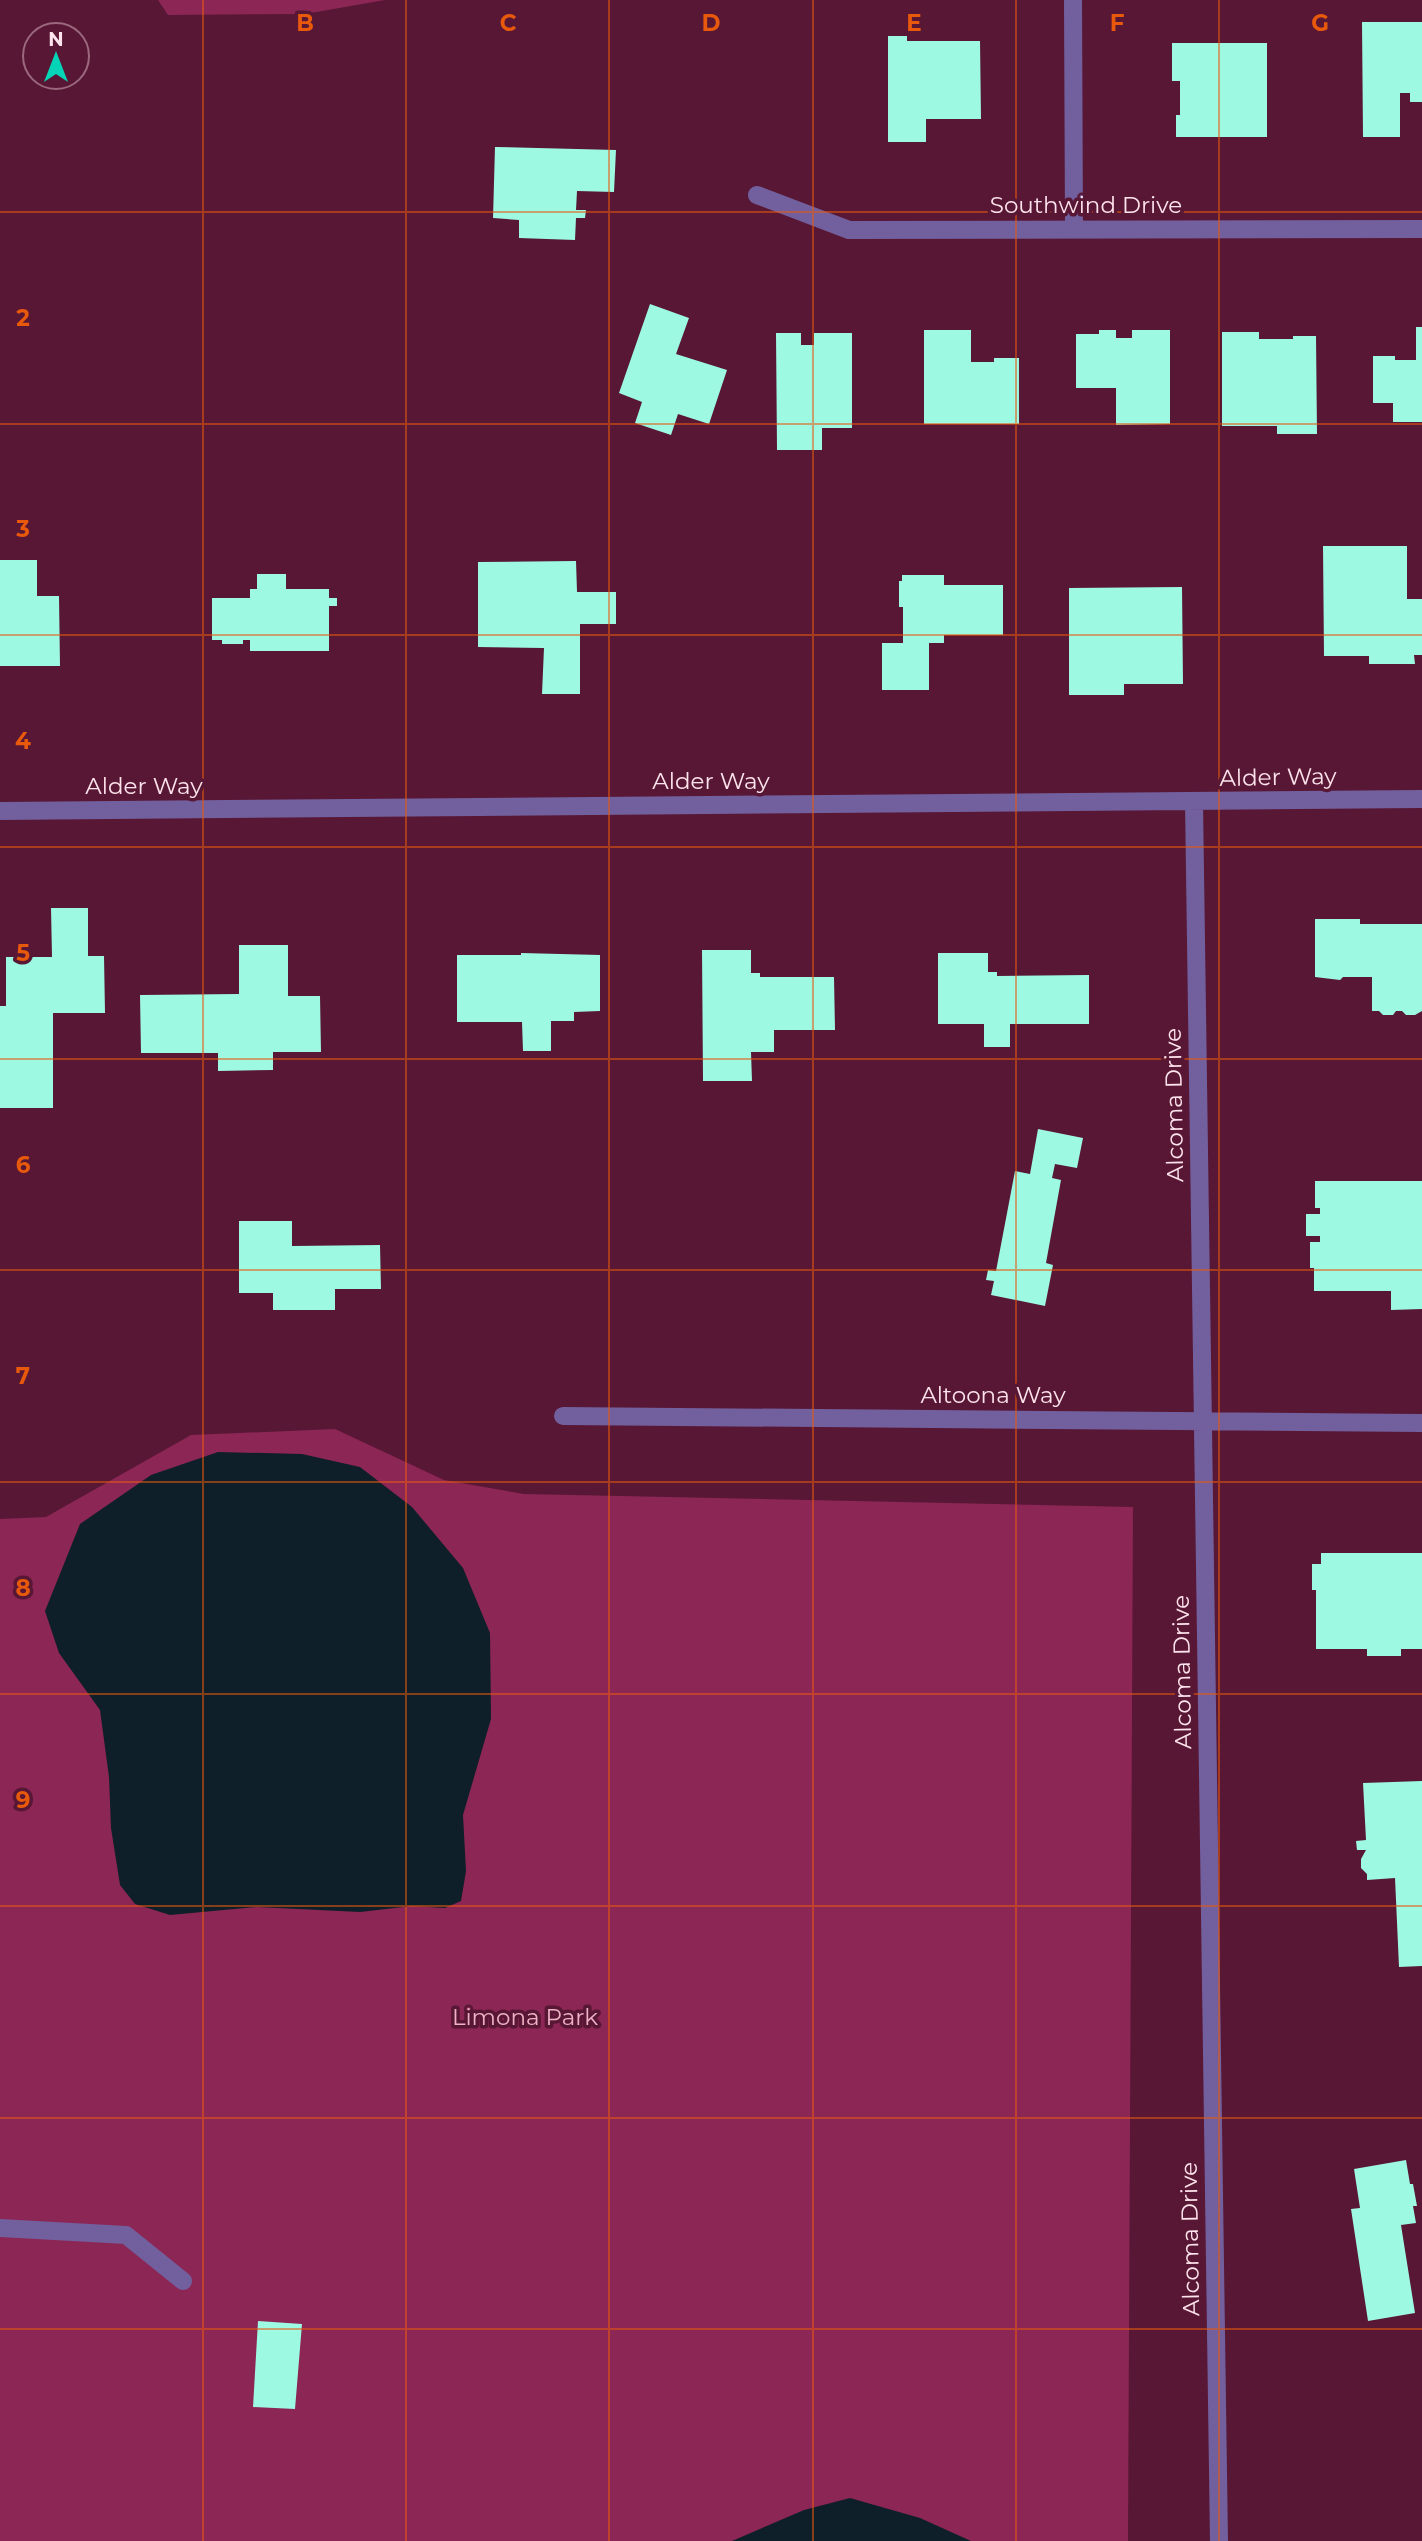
<svg xmlns="http://www.w3.org/2000/svg" width="1422" height="2541" font-family="Montserrat,sans-serif">
	<style>
		.green { fill: #8c2654 }
		.water { fill: #0e1f2a }
		.building { fill: #9ef9e3 }
		.lines { fill: none; stroke-linecap: round; stroke-linejoin: round }
		.lane { stroke: #725f9d; stroke-width: 18 }
		.street { stroke: #725f9d; stroke-width: 18 }
		.grid { fill: none; stroke: #e8590c; stroke-width: 2; stroke-opacity: 0.55 }
		.labels { text-anchor: middle; dominant-baseline: central; stroke-width: 7; stroke-linejoin: round; paint-order: stroke }
		.street-label { font-size: 23px; fill: #fde3eb; stroke: #581734 }
		.park-label { font-size: 23px; fill: #eeb1c5; stroke: #581734 }
		.grid-label { font-size: 23px; text-anchor: middle; font-weight: bold; fill: #e8590c; stroke: #581734; stroke-width: 7; stroke-linejoin: round; paint-order: stroke }
	</style>
	<rect width="100%" height="100%" fill="#581734"/>
	<!-- green -->
	<path class="green" d="M158 0H385L305 14 168 15Z
		M335 1429 444 1480 524 1494 1133 1507 1128 2541H0V1519L46 1517 191 1435Z"/>
	<!-- water -->
	<path class="water" d="M218 1452 302 1454 360 1467 412 1507 463 1568 490 1633 491 1719 463 1815 466 1871 461 1901 445 1908 412 1906 360 1912 257 1907 170 1915 135 1904 120 1885 111 1828 109 1777 100 1710 59 1653 45 1611 80 1524 151 1475Z
		M850 2498 920 2518 971 2541H732L804 2510Z"/>
	<!-- building -->
	<path class="building" d="M1362 22H1422V102H1410V93H1400V137H1363Z
		M888 36H907V41H980L981 119H926V142H888Z
		M1172 43H1267V137H1176V115H1180V81H1172Z
		M495 147 616 150 614 192 577 191 576 210H586L585 218H576L575 240 519 238V220L493 218Z
		M650 304 689 318 676 354 727 370 709 424 678 414 671 435 635 423 642 402 619 393Z
		M1416 327H1422V422H1393V403H1373V356H1395V360H1416Z
		M924 330H971V362H994V358H1019V424H924Z
		M1099 330H1116V338H1132V330H1170V424L1116 425V388H1076V334H1099Z
		M1222 332H1259V339H1293V336H1316L1317 434H1277V426H1222Z
		M776 333H801V345H814V333H852V428H822V450H777Z
		M1323 546H1407V599H1422V655H1414L1415 664H1369V656H1324Z
		M0 560H37V596H59L60 666H0Z
		M576 561 577 592H616V624H580V694H542L544 648 478 647V562Z
		M257 574H286V589H329V598H337V606H329V651H250V640H243V644H222V640H212V598H250V589H257Z
		M902 575H944V585H1003V635H944V643H929V690H882V643H903V607H899V581H902Z
		M1182 587 1183 684H1124V695H1069V588Z
		M51 908H88V956H104L105 1013H53V1108H0V1006H6V957H52Z
		M1315 919H1360V924H1422V1011L1415 1015H1406L1402 1011H1396L1393 1015H1383L1379 1011H1372V977H1343L1340 980 1315 977Z
		M239 945H288V996H320L321 1052H273V1070L218 1071V1053H141L140 995 239 994Z
		M702 950H751V973H760V977H834L835 1030H774V1052H751L752 1081H703Z
		M521 953 600 955V1011L574 1012V1021H551V1051H523L522 1022H457V955H521Z
		M938 953H988V972H997V976L1089 975V1024H1010V1047H984V1024H938Z
		M1038 1129 1083 1138 1077 1168 1055 1164 1052 1178 1061 1180 1046 1263 1053 1265 1045 1306 991 1295 994 1281 986 1280 988 1270 996 1271 1015 1171 1030 1174Z
		M1315 1181H1422V1309L1391 1310V1291H1314V1268H1310V1242H1320V1236H1306V1214H1320V1208H1315Z
		M239 1221H292V1246L380 1245 381 1289H335V1310H273V1293H239Z
		M1321 1553H1422V1649H1401V1656H1367V1649H1316V1590H1312V1564H1321Z
		M1422 1781V1966L1399 1967 1395 1878 1367 1880V1874L1361 1868V1859L1366 1850H1357L1356 1841 1366 1840 1363 1783Z
		M1406 2160 1410 2184H1413L1417 2206H1413L1416 2223 1401 2225 1415 2313 1368 2321 1351 2209 1360 2208 1354 2169Z
		M258 2321 302 2324 295 2409 253 2407Z"/>
	<g class="lines">
		<!-- lane -->
		<path class="lane" d="M0 2228 126 2235 183 2281"/>
		<!-- street -->
		<path class="street" d="M1073 0 1074 229
			M757 195 849 230 1422 229
			M1194 802 1219 2541
			M0 811 1422 799
			M563 1416 1422 1423"/>
	</g>
	<!-- grid -->
	<path class="grid" d="M203 0V2541M406 0V2541M609 0V2541M813 0V2541M1016 0V2541M1219 0V2541M0 212H1422M0 424H1422M0 635H1422M0 847H1422M0 1059H1422M0 1270H1422M0 1482H1422M0 1694H1422M0 1906H1422M0 2118H1422M0 2329H1422"/>
	<g class="labels">
		<!-- street labels -->
		<g class="street-label">
			<text x="1086" y="205">Southwind Drive</text>
			<text transform="translate(1278 777) rotate(-1)">Alder Way</text>
			<text x="711" y="781">Alder Way</text>
			<text x="144" y="786">Alder Way</text>
			<text transform="translate(1174 1105) rotate(-91)">Alcoma Drive</text>
			<text x="993" y="1395">Altoona Way</text>
			<text transform="translate(1182 1672) rotate(-91)">Alcoma Drive</text>
			<text transform="translate(1190 2239) rotate(-91)">Alcoma Drive</text>
		</g>
		<!-- park labels -->
		<g class="park-label">
			<text x="525" y="2017">Limona Park</text>
		</g>
	</g>
	<g class="grid-label">
		<text x="305" y="31">B</text>
		<text x="508" y="31">C</text>
		<text x="711" y="31">D</text>
		<text x="914" y="31">E</text>
		<text x="1117" y="31">F</text>
		<text x="1320" y="31">G</text>
		<text x="23" y="326">2</text>
		<text x="23" y="537">3</text>
		<text x="23" y="749">4</text>
		<text x="23" y="961">5</text>
		<text x="23" y="1173">6</text>
		<text x="23" y="1384">7</text>
		<text x="23" y="1596">8</text>
		<text x="23" y="1808">9</text>
	</g>
	<!-- north arrow -->
	<g transform="translate(56 56)"><circle r="33" fill="#581734" stroke="#9a697d" stroke-width="2"/>
	<path d="M0-5L12 26L0 18L-12 26Z" fill="#05d5b6"/>
	<text y="-10" font-size="19" font-weight="bold" text-anchor="middle" fill="#fde3eb">N</text>
	</g>
</svg>
